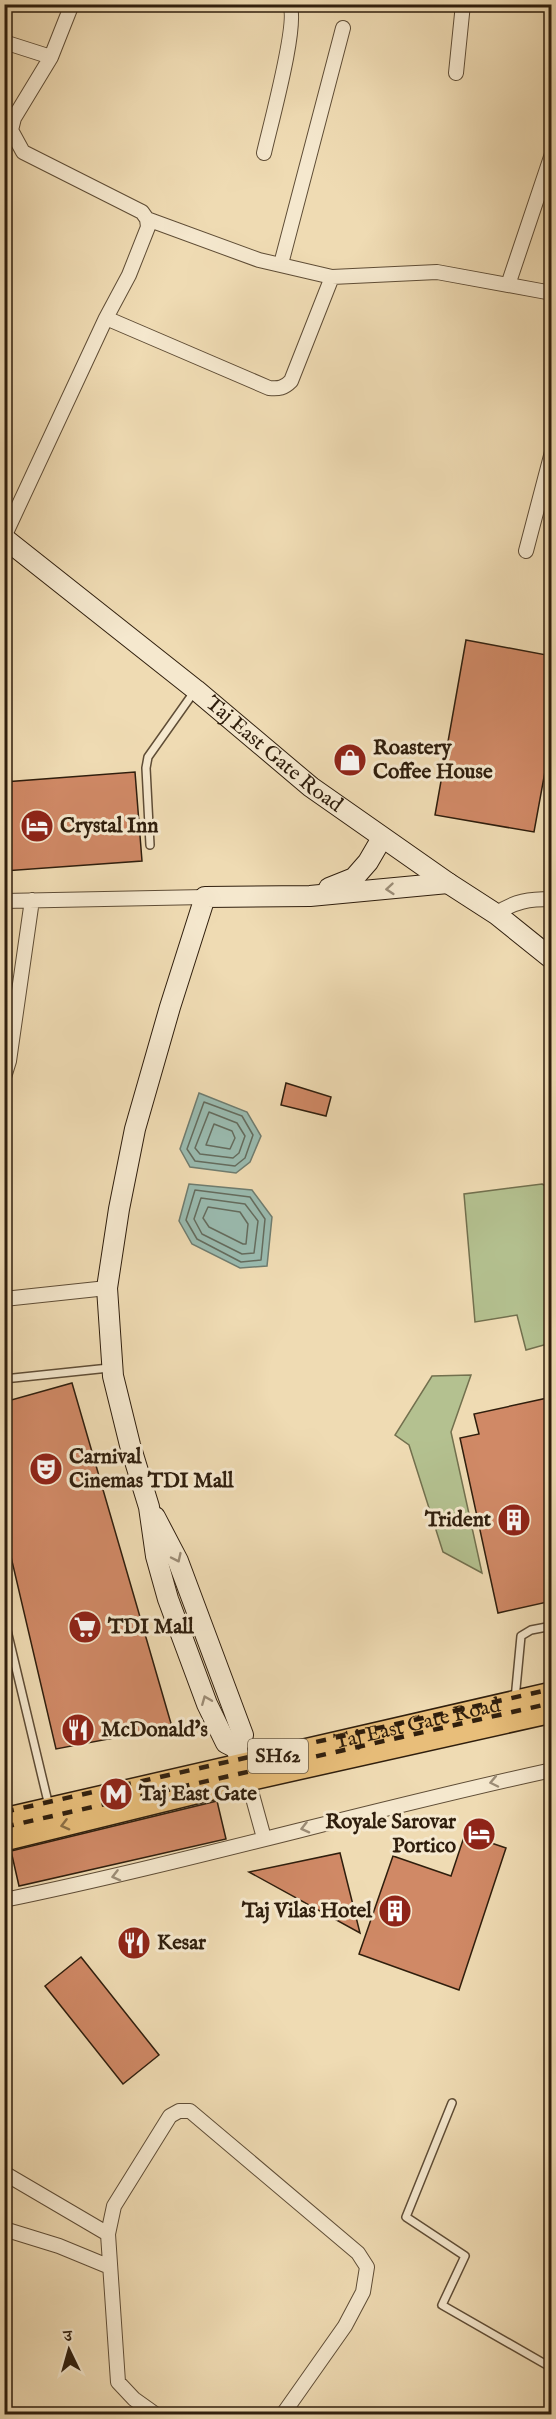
<svg xmlns="http://www.w3.org/2000/svg" width="556" height="2419" font-family="'IM FELL English','Noto Serif Devanagari',serif">
	<style>
		.green { fill: #b4c190; stroke: #72704e; stroke-width: 1.5 }
		.water { fill: #9abbb0; stroke: #6f7c6f; stroke-width: 1.5 }
		.lines { fill: none; stroke-linecap: round; stroke-linejoin: round }
		.shore { stroke: #646c5e; stroke-width: 1.5 }
		.building { fill: #d08966; stroke: #2f1e0d; stroke-width: 1.5 }
		.service-casing { stroke: #5f4d36; stroke-width: 10 }
		.minor-casing { stroke: #5f4d36; stroke-width: 16 }
		.secondary-casing { stroke: #2f1e0d; stroke-width: 22 }
		.primary-casing { stroke: #2f1e0d; stroke-width: 24 }
		.service { stroke: #f5e8ce; stroke-width: 7 }
		.minor { stroke: #f5e8ce; stroke-width: 14 }
		.secondary { stroke: #f5e8ce; stroke-width: 20 }
		.primary { stroke: #e8be7a; stroke-width: 21 }
		.rail { stroke: #2f1e0d; stroke-width: 4.5; stroke-dasharray: 10 10; stroke-linecap: butt }
		.oneway { stroke: #9c8d77 }
		.oneway2 { stroke: #8c6e44 }
		.labels { text-anchor: middle; dominant-baseline: central; stroke-width: 6; stroke-linejoin: round; paint-order: stroke }
		.shield { fill: #f5e8ce; stroke: #6a5b47; stroke-width: 1.5 }
		.shield-label { font-size: 20px; font-weight: bold; fill: #2f1e0d }
		.poi-label { font-size: 21px; font-weight: bold; fill: #2f1e0d; stroke: #f5e8ce; text-anchor: start }
		.street-label { font-size: 21px; fill: #2f1e0d; stroke: #f5e8ce }
	</style>
	<rect width="100%" height="100%" fill="#efdbb3"/>
	<filter id="stains"><feTurbulence type="fractalNoise" baseFrequency=".00333" numOctaves="4"/><feColorMatrix values="0 0 0 0 .2 0 0 0 0 .09 0 0 0 0 .02 0 0 0 .5 -.17"/></filter>
	<radialGradient id="worn" r=".72"><stop offset=".6" stop-color="#630" stop-opacity="0"/><stop offset="1" stop-color="#630" stop-opacity=".3"/></radialGradient>
	<!-- green -->
	<path class="green" d="M542 1184 551 1189V1343L526 1350 517 1315 475 1322 464 1194Z
		M471 1375 451 1432 482 1573 443 1552 409 1445 395 1435 432 1376Z"/>
	<!-- water -->
	<path class="water" d="M199 1093 247 1112 261 1136 250 1162 236 1173 190 1167 180 1149Z
		M189 1184 252 1190 272 1217 267 1266 240 1268 192 1244 179 1221Z"/>
	<g class="lines">
		<!-- shore -->
		<path class="shore" d="M204 1102 242 1116 253 1135 245 1158 235 1166 195 1161 187 1149Z
			M209 1112 237 1123 245 1136 239 1153 233 1158 200 1154 195 1148Z
			M214 1124 232 1131 235 1138 230 1149 206 1145Z
			M195 1190 250 1197 265 1219 261 1260 241 1262 197 1239 186 1220Z
			M201 1198 245 1204 258 1221 254 1253 242 1254 202 1234 194 1219Z
			M208 1207 240 1212 248 1224 246 1244H243L209 1227 203 1218Z"/>
	</g>
	<!-- building -->
	<path class="building" d="M466 640 552 656V733L534 832 435 815Z
		M135 772 142 861 4 871V782Z
		M286 1083 331 1097 326 1116 281 1105Z
		M72 1383 172 1727 56 1749 4 1527V1402Z
		M552 1397V1601L498 1613 460 1438 479 1434 474 1414Z
		M217 1801 226 1839 19 1886 11 1851Z
		M465 1834 506 1848 459 1990 359 1954 393 1856 451 1876Z
		M340 1853 360 1933 249 1872Z
		M81 1957 159 2055 123 2084 45 1986Z"/>
	<g class="lines">
		<defs>
			<path id="service" d="M150 845 146 768 148 757 194 692
				M4 1379 109 1368
				M4 1618 49 1806
				M515 1699 521 1636 531 1630 552 1626
				M452 2103 406 2217 465 2256 442 2305 552 2368"/>
			<path id="minor" d="M4 42 51 57
				M456 73 463 4
				M264 153C269 130 300 19 289 4
				M147 219 259 260 332 277 437 272 552 293
				M281 264 343 28
				M508 285 552 154
				M106 318 269 388C279 389 284 388 291 381L332 277
				M4 537 106 318 129 275 148 227 147 219 142 212 23 152 11 130 14 118 51 57 72 4
				M526 551 552 452
				M4 901 205 897
				M496 914C514 901 530 899 552 899
				M4 1077 9 1061 32 900
				M4 1299 107 1288
				M248 1780 264 1838
				M4 1900C188 1862 368 1810 552 1770
				M4 2173 108 2234
				M4 2229 59 2246 110 2267
				M155 2414 134 2399 118 2382 108 2234 114 2206 170 2116 179 2111H190L358 2253 367 2267 363 2292 345 2326 283 2414"/>
			<g id="secondary">
				<path id="s1" d="M4 538 196 690 311 787 448 883 496 914 552 959"/>
				<path d="M329 888 354 878 368 862 382 838"/>
				<path d="M155 1517 178 1561 243 1735 236 1748 240 1759"/>
				<path d="M236 1748 226 1743 207 1704 168 1599 156 1556 149 1507 130 1445 113 1376 107 1288 119 1209 135 1129 170 1007 205 897 310 896 448 883"/>
			</g>
			<g id="primary">
				<path id="s2" d="M4 1819 552 1693"/>
				<path d="M4 1840 248 1780 552 1712"/>
			</g>
		</defs>
		<!-- service casing -->
		<use href="#service" class="service-casing"/>
		<!-- minor casing -->
		<use href="#minor" class="minor-casing"/>
		<!-- secondary casing -->
		<use href="#secondary" class="secondary-casing"/>
		<!-- primary casing -->
		<use href="#primary" class="primary-casing"/>
		<!-- service -->
		<use href="#service" class="service"/>
		<!-- minor -->
		<use href="#minor" class="minor"/>
		<!-- secondary -->
		<use href="#secondary" class="secondary"/>
		<!-- primary -->
		<use href="#primary" class="primary"/>
		<!-- rail -->
		<path class="rail" d="M4 1812 552 1689
			M4 1827 552 1703"/>
	</g>
	<!-- one-way arrows -->
	<defs><path id="oneway-chevron" d="M-2-3.5L2.5 0L-2 3.5" fill="none" stroke-width="1.6" stroke-linecap="round" stroke-linejoin="round" transform="scale(1.5)"/></defs>
	<g class="oneway">
		<use href="#oneway-chevron" transform="translate(390 889) rotate(175)"/>
		<use href="#oneway-chevron" transform="translate(177 1558) rotate(65)"/>
		<use href="#oneway-chevron" transform="translate(206 1700) rotate(-112)"/>
		<use href="#oneway-chevron" transform="translate(494 1782) rotate(168)"/>
		<use href="#oneway-chevron" transform="translate(305 1828) rotate(166)"/>
		<use href="#oneway-chevron" transform="translate(116 1876) rotate(166)"/>
	</g>
	<use class="oneway2" href="#oneway-chevron" transform="translate(65 1825) rotate(166)"/>
	<!-- icons -->
	<defs>
		<symbol id="shop-disc" viewBox="-11 -11 22 22"><circle r="9.5" fill="#8f2418" stroke="#f5e8ce"/><path d="M-5-2.5h2.3a2.7 3.5 0 0 1 5.4 0H5L5.5 6h-11ZM-1.5-2.5h3a1.5 2.3 0 0 0-3 0Z" fill="#fff"/></symbol>
		<symbol id="hotel-disc" viewBox="-11 -11 22 22"><circle r="9.5" fill="#8f2418" stroke="#f5e8ce"/><path d="M-6-4.5h1.5V1H6V5H4.5V3h-9V5H-6ZM-4 0a1.8 1.8 0 1 1 3.6 0ZM.5 0V-2.5h3Q6-2.5 6 0Z" fill="#fff"/></symbol>
		<symbol id="theatre-disc" viewBox="-11 -11 22 22"><circle r="9.5" fill="#8f2418" stroke="#f5e8ce"/><path d="M-5-5.5Q0-4 5-5.5V0Q5 5 0 6Q-5 5-5 0ZM-3.3-2.5H-1v1.5H-3.3ZM1-2.5H3.3v1.5H1ZM-2.8 1Q0 5.5 2.8 1Z" fill="#fff"/></symbol>
		<symbol id="building-disc" viewBox="-11 -11 22 22"><circle r="9.5" fill="#8f2418" stroke="#f5e8ce"/><path d="M-4-6H4V6H1V3H-1V6H-4ZM-2.5-4.3h1.7v1.8h-1.7ZM.8-4.3h1.7v1.8H.8ZM-2.5-1h1.7V.8h-1.7ZM.8-1h1.7V.8H.8Z" fill="#fff"/></symbol>
		<symbol id="supermarket-disc" viewBox="-11 -11 22 22"><circle r="9.5" fill="#8f2418" stroke="#f5e8ce"/><path d="M-6-5.5h2.5l.6 2H6L4.5 2H-2.5L-4.4-4H-6ZM-1.5 3.2a1.3 1.3 0 1 0 .1 0ZM3 3.2a1.3 1.3 0 1 0 .1 0Z" fill="#fff"/></symbol>
		<symbol id="restaurant-disc" viewBox="-11 -11 22 22"><circle r="9.5" fill="#8f2418" stroke="#f5e8ce"/><path d="M-5-6h1v4h1v-4h1v4h1v-4h1v5L-1.5 .5V6h-2V.5L-5-1ZM5-6V6H3V1.5H1.5Q1.5-4 5-6Z" fill="#fff"/></symbol>
		<symbol id="metro-disc" viewBox="-11 -11 22 22"><circle r="9.5" fill="#8f2418" stroke="#f5e8ce"/><path d="M-5.5 5V-5H-3L0 0L3-5H5.5V5H3V-.5L0 4L-3-.5V5Z" fill="#fff"/></symbol>
	</defs>
	<g fill-rule="evenodd">
		<use href="#shop-disc" x="331" y="741" width="38" height="38"/>
		<use href="#hotel-disc" x="18" y="807" width="38" height="38"/>
		<use href="#theatre-disc" x="27" y="1450" width="38" height="38"/>
		<use href="#building-disc" x="495" y="1501" width="38" height="38"/>
		<use href="#supermarket-disc" x="66" y="1608" width="38" height="38"/>
		<use href="#restaurant-disc" x="59" y="1711" width="38" height="38"/>
		<use href="#metro-disc" x="97" y="1775" width="38" height="38"/>
		<use href="#hotel-disc" x="460" y="1815" width="38" height="38"/>
		<use href="#building-disc" x="376" y="1892" width="38" height="38"/>
		<use href="#restaurant-disc" x="115" y="1924" width="38" height="38"/>
	</g>
	<g class="labels">
		<!-- shield labels -->
		<rect class="shield" x="248" y="1739" width="60" height="34" rx="4.5"/>
		<g class="shield-label">
			<text x="278" y="1756">SH62</text>
		</g>
		<!-- poi labels -->
		<g class="poi-label">
			<text x="373" y="748">Roastery<tspan x="373" dy="24">Coffee House</tspan></text>
			<text x="60" y="826">Crystal Inn</text>
			<text x="69" y="1457">Carnival<tspan x="69" dy="24">Cinemas TDI Mall</tspan></text>
			<text x="491" y="1520" text-anchor="end">Trident</text>
			<text x="108" y="1627">TDI Mall</text>
			<text x="101" y="1730">McDonald's</text>
			<text x="139" y="1794">Taj East Gate</text>
			<text x="456" y="1822" text-anchor="end">Royale Sarovar<tspan x="456" dy="24">Portico</tspan></text>
			<text x="372" y="1911" text-anchor="end">Taj Vilas Hotel</text>
			<text x="157" y="1943">Kesar</text>
		</g>
		<!-- street labels -->
		<g class="street-label">
			<text stroke="none"><textPath href="#s1" startOffset="346">Taj East Gate Road</textPath></text>
			<text stroke="none"><textPath href="#s2" startOffset="424">Taj East Gate Road</textPath></text>
		</g>
	</g>
	<!-- margin -->
	<rect width="556" height="2419" fill="none" stroke="#efdbb3" stroke-width="24"/>
	<rect x="6" y="6" width="544" height="2407" fill="none" stroke="#2f1e0d" stroke-width="3"/>
	<rect x="12" y="12" width="532" height="2395" fill="none" stroke="#2f1e0d" stroke-width="1.5"/>
	<!-- north arrow -->
	<g transform="translate(69 2350) rotate(355)" stroke="#f5e8ce" stroke-width="4.5" paint-order="stroke">
	<path d="M0-4.5L10 22L0 15L-10 22Z" fill="#2f1e0d"/>
	<text y="-9" font-size="16" font-weight="bold" text-anchor="middle" fill="#2f1e0d">उ</text>
	</g>
	<rect width="100%" height="100%" filter="url(#stains)"/>
	<rect width="100%" height="100%" fill="url(#worn)"/>
</svg>
